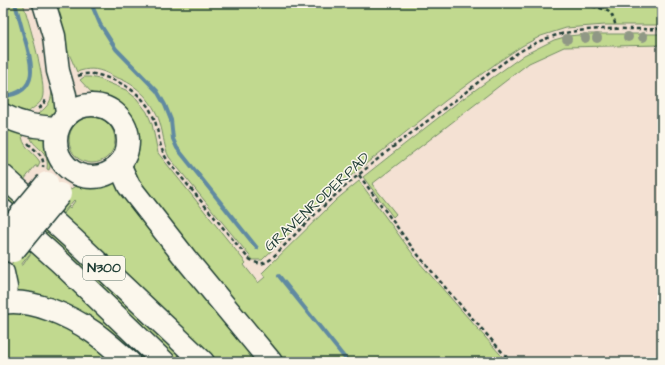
<svg xmlns="http://www.w3.org/2000/svg" width="665" height="365" font-family="'Architects Daughter',sans-serif">
	<style>
		.green { fill: #c1d98f; stroke: #708b62 }
		.lines { fill: none; stroke-linecap: round; stroke-linejoin: round }
		.stream { stroke: #618aa1; stroke-width: 4 }
		.primary-casing { stroke: #1f3d34; stroke-width: 25 }
		.highway-casing { stroke: #1f3d34; stroke-width: 25 }
		.path { stroke: #1f3d34; stroke-width: 2.5; stroke-dasharray: 4 3; stroke-linecap: butt }
		.primary { stroke: #fbf7ec; stroke-width: 22 }
		.highway { stroke: #fbf7ec; stroke-width: 22 }
		.primary-bridge-casing { stroke: #1f3d34; stroke-width: 25; stroke-linecap: butt }
		.primary-bridge { stroke: #fbf7ec; stroke-width: 22 }
		.tree { fill: #909885 }
		.labels { text-anchor: middle; dominant-baseline: central; stroke-width: 3; stroke-linejoin: round; paint-order: stroke }
		.shield { fill: #fbf7ec; stroke: #61756b; stroke-width: 1 }
		.shield-label { font-size: 14px; font-weight: bold; fill: #1f3d34 }
		.street-label { font-size: 15px; fill: #1f3d34; stroke: #fbf7ec }
	</style>
	<rect width="100%" height="100%" fill="#f4e1d3"/>
	<filter id="ink" filterUnits="userSpaceOnUse"><feTurbulence type="fractalNoise" baseFrequency=".025" numOctaves="2"/><feDisplacementMap in="SourceGraphic" scale="8" xChannelSelector="R" yChannelSelector="G"/><feConvolveMatrix kernelMatrix="1 2 1 2 8 2 1 2 1" color-interpolation-filters="sRGB"/></filter>
	<g filter="url(#ink)">
		<!-- green -->
		<path class="green" d="M3 3H23C28 19 48 86 42 99 39 106 31 108 27 114L3 109Z
			M51 3H662V25H605L566 28 541 36 522 46 498 62 445 101 338 186 262 260H253L169 157C164 147 164 138 161 127 156 104 138 84 115 77 112 76 110 74 107 73 96 68 88 68 77 72L63 40Z
			M588 34H662V45L564 47 529 63 372 184 396 214 393 217 363 177 457 103 524 55 554 40 568 36Z
			M84 77H90L99 79 126 90 137 99 147 112 152 124 158 153 246 263 244 265 258 283 265 277 262 273 336 200 359 181 418 261 507 362H275L133 183 129 164 135 140 132 126 129 120 123 111 117 107 92 93 80 80Z
			M54 88 57 109 48 117 35 116C42 111 49 106 51 98 52 93 51 92 54 88Z
			M69 140a23 23 0 1 1 46 0a23 23 0 1 1-46 0Z
			M3 120 22 132C21 147 33 151 40 162L37 168V166H35L20 185 3 170Z
			M30 132 50 138 52 159 49 170 47 169C50 146 30 150 30 132Z
			M116 175 266 362H217L61 217 69 207 70 208 75 201 74 200 51 227 195 362H177L126 313 43 237 21 265H23L33 250 156 362H137L11 295V266L13 260 3 201V185L69 190 79 184 105 181Z
			M3 311 56 318 121 362H3Z"/>
		<g class="lines">
			<!-- stream -->
			<path class="stream" d="M91 3 100 24 116 49 157 91 165 105 171 120 173 139 177 148 257 248
				M3 96C41 93 32 62 24 36 21 25 18 14 15 3
				M279 276 348 362"/>
			<defs>
				<path id="primary" d="M44 3 54 36 58 71 65 95 67 114
					M56 141a36 36 0 1 1 72 0a36 36 0 1 1-72 0Z
					M3 273 6 287 3 299"/>
				<path id="highway" d="M3 115C22 125 37 127 58 128
					M119 164 129 186 186 259 271 362
					M3 176 74 240 203 362
					M3 211 61 263 164 362
					M3 303C31 298 70 316 93 332 106 341 117 352 129 362"/>
			</defs>
			<!-- primary casing -->
			<use href="#primary" class="primary-casing"/>
			<!-- highway casing -->
			<use href="#highway" class="highway-casing"/>
			<!-- path -->
			<path class="path" d="M586 3C604 12 613 5 616 30
				M78 76C90 71 99 75 111 79 134 88 152 103 157 129 160 142 160 149 168 161L248 258C257 264 262 266 271 259 294 236 316 212 340 191 379 156 421 126 462 95 488 75 516 49 548 38 583 25 625 30 662 29
				M39 109 47 99
				M28 143C35 151 45 155 43 167
				M359 175 414 250 449 292 511 362"/>
			<!-- primary -->
			<use href="#primary" class="primary"/>
			<!-- highway -->
			<use href="#highway" class="highway"/>
			<defs>
				<path id="primary-bridge" d="M3 236 47 183
					M13 251 60 194"/>
			</defs>
			<!-- primary-bridge casing -->
			<use href="#primary-bridge" class="primary-bridge-casing"/>
			<!-- primary-bridge -->
			<use href="#primary-bridge" class="primary-bridge"/>
		</g>
		<!-- trees -->
		<g class="tree">
			<circle cx="628" cy="37" r="5"/>
			<circle cx="643" cy="37" r="5"/>
			<circle cx="585" cy="38" r="5"/>
			<circle cx="597" cy="38" r="5"/>
			<circle cx="567" cy="39" r="5"/>
		</g>
	</g>
	<g class="labels">
		<!-- shield labels -->
		<rect class="shield" x="83" y="256" width="42" height="24" rx="3"/>
		<g class="shield-label">
			<text x="104" y="268">N300</text>
		</g>
		<!-- street labels -->
		<g class="street-label">
			<text transform="translate(317 202) rotate(-43)">GRAVENRODERPAD</text>
		</g>
	</g>
	<!-- margin -->
	<rect width="665" height="365" fill="none" stroke="#fbf7ec" stroke-width="16"/>
	<rect x="8" y="8" width="649" height="349" fill="none" stroke="#1f3d34" stroke-width="1.5" filter="url(#ink)"/>
</svg>
